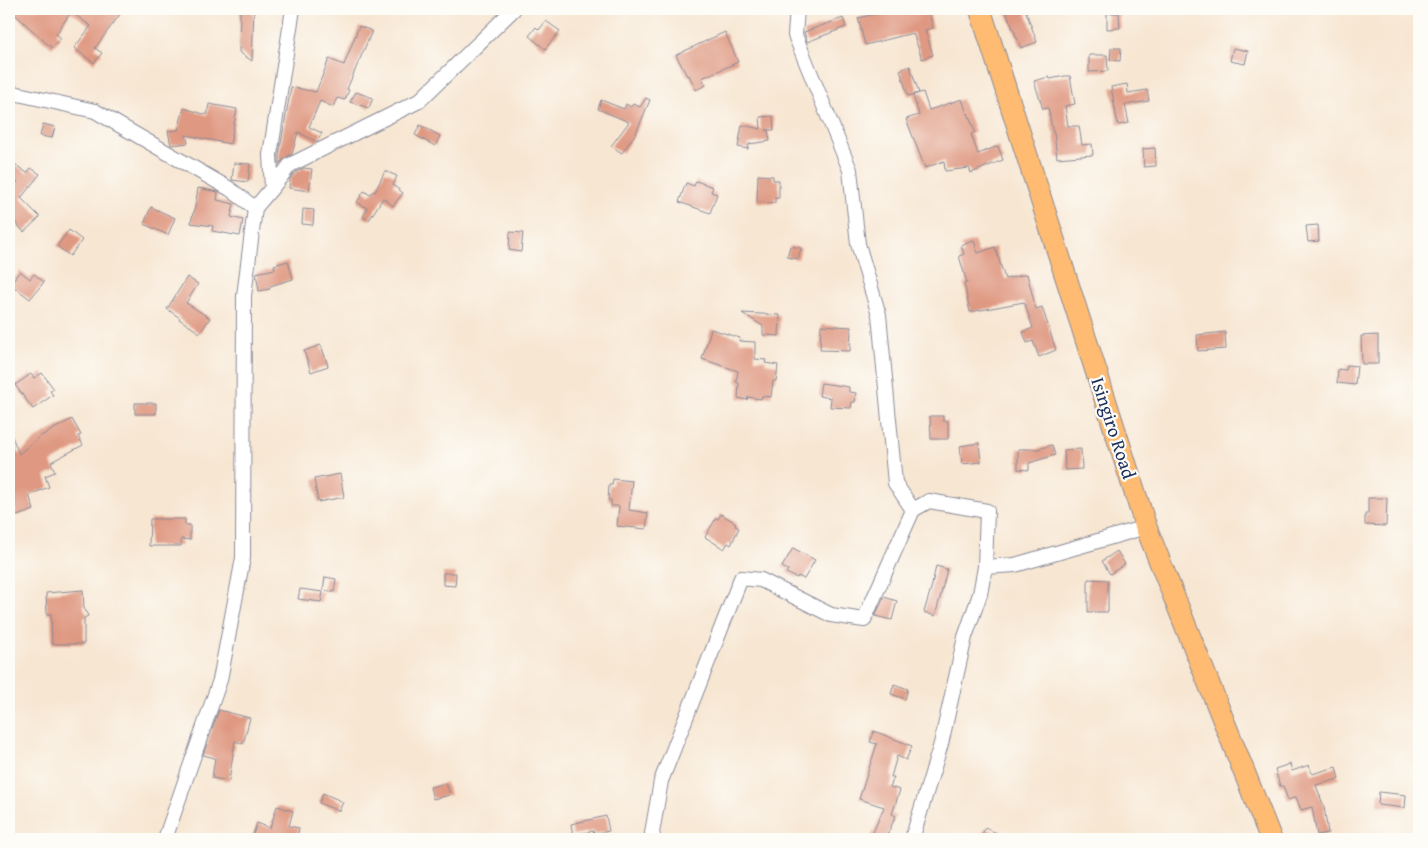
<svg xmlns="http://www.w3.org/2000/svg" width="1428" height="848" font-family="'Gentium Book Plus',serif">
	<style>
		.building { fill: #df9881 }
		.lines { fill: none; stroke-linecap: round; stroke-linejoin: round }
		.street-casing { stroke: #898a98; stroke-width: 16 }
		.primary-casing { stroke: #898a98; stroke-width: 23 }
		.street { stroke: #fff; stroke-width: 14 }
		.primary { stroke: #febb71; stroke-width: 21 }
		.labels { text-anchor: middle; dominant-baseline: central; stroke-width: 4.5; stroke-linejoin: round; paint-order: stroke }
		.street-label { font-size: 19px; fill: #1b2f5e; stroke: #fdfcf7 }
	</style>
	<rect width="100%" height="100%" fill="#fdfcf7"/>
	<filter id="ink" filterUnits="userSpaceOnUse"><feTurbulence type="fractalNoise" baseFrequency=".02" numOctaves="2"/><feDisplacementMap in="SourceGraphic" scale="10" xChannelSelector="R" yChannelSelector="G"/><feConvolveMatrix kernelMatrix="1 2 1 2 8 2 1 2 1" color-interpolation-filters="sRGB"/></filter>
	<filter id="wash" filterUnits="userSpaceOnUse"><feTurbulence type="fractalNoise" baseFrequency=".0096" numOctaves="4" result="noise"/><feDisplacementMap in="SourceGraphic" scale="20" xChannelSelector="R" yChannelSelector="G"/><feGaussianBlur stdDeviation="1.12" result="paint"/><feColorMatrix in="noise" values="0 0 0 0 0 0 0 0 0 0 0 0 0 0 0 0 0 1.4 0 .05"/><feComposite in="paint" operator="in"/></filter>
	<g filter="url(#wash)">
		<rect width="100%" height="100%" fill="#f7e6d2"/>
		<g id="blocks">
			<!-- building -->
			<path class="building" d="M9 9H124L95 48 102 53 94 63 74 48 91 26 71 12 56 34 61 38 52 48Z
				M240 9H254L252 61 239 52Z
				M896 9H920L921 14 929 12 933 28 925 30 933 55 922 59 913 33 865 45 858 18Z
				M1005 9H1025L1037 42 1021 48Z
				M1107 13H1119L1120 28 1107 29Z
				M843 18 846 27 807 42 804 32Z
				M546 21 560 31 545 49 529 36 536 27 539 30Z
				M359 26 372 31 347 89 349 90 345 100 337 98 333 107 320 101 309 127 322 133 317 142 298 132 292 154 286 157 279 164V155L291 87 316 92 329 59 344 65Z
				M725 32 738 62 702 78 706 85 696 90 689 75 687 76 676 55Z
				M1111 48H1121L1120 61 1110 60Z
				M1233 48 1248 51 1245 64 1230 61Z
				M1089 55H1107L1108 71 1089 72Z
				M910 66 919 93 908 96 900 70Z
				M1065 76H1070L1075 104 1065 106 1068 126H1079L1082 145 1092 144 1093 155 1057 158 1054 133H1053L1048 108 1043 109 1034 81 1049 77 1050 79Z
				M1127 84 1128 93 1147 90 1149 101 1125 105 1129 123 1118 125 1111 87Z
				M356 92 373 98 369 108 350 102Z
				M923 92 929 110 962 99 967 114 968 113 975 132 971 134 978 154 998 146 1003 160 971 173 969 168 945 171 944 161 925 168 906 119 919 115 913 95Z
				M646 98 650 100 636 133 622 153 611 146 629 122 598 109 601 100 624 109 626 104 631 107 633 104 640 107Z
				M209 104 237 109 230 144 186 135 188 143 171 145 168 131 178 130 184 108 207 115Z
				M773 116 774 130H766L768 131 770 141 749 144 748 149 738 147 742 125 761 129 760 117Z
				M43 124 55 127 52 138 40 136Z
				M420 125 440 136 435 146 415 135Z
				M1155 148 1156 166 1144 167 1143 149Z
				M9 160 27 173 31 168 40 174 21 198 40 217 24 232 9 216V189L18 182 9 176Z
				M234 163 250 164 248 182 232 180Z
				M304 168 312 169 309 191 289 188 290 179 296 172Z
				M385 171 397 176 393 185 403 193 393 206 383 198 369 220 363 217 367 208 357 202 364 191 370 195 373 191 375 192Z
				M758 175 773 176V180H779V198H775V203L757 202Z
				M696 181 713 187 711 192 717 194 710 213 679 202 686 183 694 186Z
				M198 188 218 192 217 200 234 204 231 217 243 220 240 236 212 231 213 226 191 223 193 213H194Z
				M151 207 175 218 168 235 144 224Z
				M303 209 314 210 313 225 302 224Z
				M1318 225 1319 241 1308 242 1306 226Z
				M69 230 82 240 70 256 57 246Z
				M510 232 523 233 521 252 509 250Z
				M974 241 978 253 995 247 1005 279 1027 274 1036 309 1042 307 1056 350 1039 357 1033 341 1027 343 1023 332 1033 328 1024 302 970 312 964 283H967L959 256 964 254 961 245Z
				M790 246 801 248 798 259 787 257Z
				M288 261 293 279 270 286V289L259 291 256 273 275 269 274 265Z
				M20 271 30 279 34 274 44 282 30 299 10 284Z
				M187 277 198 284 186 303 210 318 200 333 179 319 180 318 167 309Z
				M742 313 780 315 779 336 763 335V326Z
				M821 325 851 327 850 351 820 350Z
				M711 329 740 338 739 341 755 342V359L766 360 765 363 778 365 776 381H773L771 397 762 396 761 399 748 397 747 400 738 398 739 383 736 382 738 371 702 359Z
				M1225 332 1226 349 1198 351 1197 335Z
				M1378 335V364H1362L1361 336Z
				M321 345 328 366 311 372 304 351Z
				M1347 365 1357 366 1355 385 1337 383 1338 369 1346 370Z
				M42 373 54 389 50 391 53 395 33 409 15 385 31 374 34 378Z
				M821 383 849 387V392L856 393 855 402H852L851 408 830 407 831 398 819 396Z
				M135 403H156V414H135Z
				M930 416H943V421H948V439H931Z
				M72 419 81 435 78 436 83 445 51 462 55 472 45 476 49 487 29 495 34 510 17 516 9 490V429L19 454 39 437Z
				M979 443 981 462 962 464 960 446Z
				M1052 445 1055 455 1029 463V470L1018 469V449H1038Z
				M1081 449 1082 469 1065 470 1064 450Z
				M340 474 344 497 318 502 314 479Z
				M613 479 632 481 629 510 648 513 646 529 617 526 619 506H611V500H608L609 485H612Z
				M1368 498H1387L1386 526 1365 525V514H1368Z
				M721 514 736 523 735 526 739 528 731 545 728 543 724 549 705 537 716 518 718 519Z
				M150 519H185V525H190V540L181 539V546H149Z
				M793 548 815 560 804 579 798 576 797 578 786 573 788 570 782 567Z
				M1117 551 1125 564 1110 574 1102 561Z
				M936 566 947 569 940 598 935 616 924 612 932 585Z
				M443 573H456L455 586 443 585Z
				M325 577 336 579 334 592 323 590Z
				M1088 579 1108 580V612H1088Z
				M300 589 323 592 321 602 298 599Z
				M83 590 84 608 88 616 84 618V644H52L51 614H47L46 593Z
				M884 597 897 601 892 620 875 616Z
				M894 684 908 689 905 699 891 694Z
				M219 710 250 718 243 744 235 741 229 781 212 778 215 758 203 755Z
				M874 731 912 746 906 760 897 756 891 777H894L890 787 900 790 892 814 896 816 885 839H877L871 837 884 807 859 799 877 744 870 742Z
				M1290 764 1292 771 1309 765 1312 774 1336 767 1339 779 1316 785 1324 807 1328 833 1317 835 1312 807 1301 810 1296 797 1288 800 1283 786H1280L1275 769Z
				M446 783 450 795 433 799 430 787Z
				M1379 792 1406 795 1405 808 1378 805Z
				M323 793 343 802 339 811 319 803Z
				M277 806 293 811 289 826 299 828 297 839H258L252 837 257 823 270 828Z
				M606 816 609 831 594 834 593 831 573 835 571 824Z
				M985 828 1012 839H980Z"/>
		</g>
	</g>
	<g filter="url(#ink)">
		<use href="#blocks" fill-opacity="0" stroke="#898a98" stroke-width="1"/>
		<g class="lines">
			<defs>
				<path id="street" d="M797 9 795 35 850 170 858 244 879 315 895 483 913 510
					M9 92 95 111 230 189 255 208
					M272 188 290 165 419 101 514 9
					M165 839 220 680 243 558 244 296 255 208 272 188 270 155 293 9
					M654 839 652 833 661 781 741 578 761 580 831 615 864 620 913 510 929 501 987 511 985 567
					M912 839 941 744 965 637 980 594 985 567 1015 565 1146 527"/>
				<path id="primary" d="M980 9 1146 527 1271 839"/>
			</defs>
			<!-- street casing -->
			<use href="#street" class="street-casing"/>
			<!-- primary casing -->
			<use href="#primary" class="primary-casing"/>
			<!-- street -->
			<use href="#street" class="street"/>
			<!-- primary -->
			<use href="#primary" class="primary"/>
		</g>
	</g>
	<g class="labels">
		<!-- street labels -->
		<g class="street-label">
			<text transform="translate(1114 428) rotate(72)">Isingiro Road</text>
		</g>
	</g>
	<!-- margin -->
	<rect width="1428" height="848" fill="none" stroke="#fdfcf7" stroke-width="30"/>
</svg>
